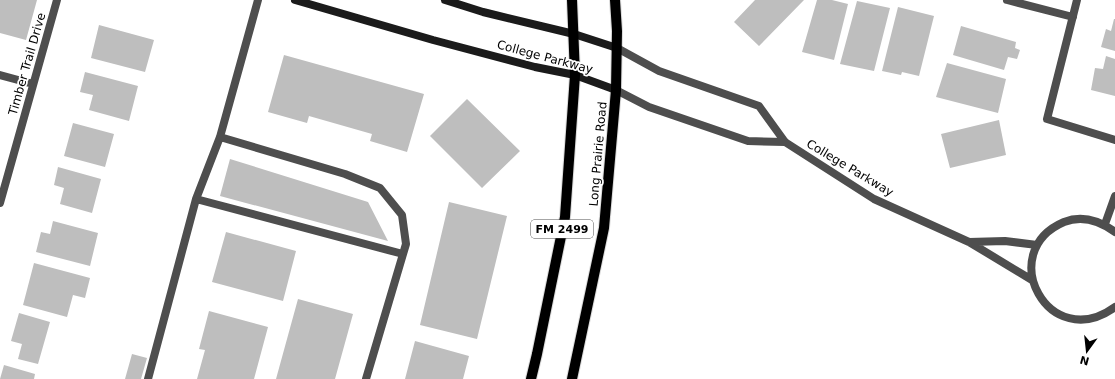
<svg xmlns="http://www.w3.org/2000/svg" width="1115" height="379" font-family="'DejaVu Sans',sans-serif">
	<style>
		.building { fill: #bebebe }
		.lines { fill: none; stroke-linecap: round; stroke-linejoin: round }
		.primary-casing { stroke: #dbdbdb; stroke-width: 12 }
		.lane { stroke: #4e4e4e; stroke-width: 8 }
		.street { stroke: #4e4e4e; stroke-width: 8 }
		.secondary { stroke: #1b1b1b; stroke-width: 8 }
		.primary { stroke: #000; stroke-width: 10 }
		.labels { text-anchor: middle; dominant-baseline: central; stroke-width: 3.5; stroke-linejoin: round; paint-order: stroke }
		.shield { fill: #fff; stroke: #4c4c4c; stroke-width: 1 }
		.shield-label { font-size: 11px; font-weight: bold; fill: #000 }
		.street-label { font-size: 12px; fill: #000; stroke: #fff }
	</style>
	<rect width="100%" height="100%" fill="#fff"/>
	<!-- building -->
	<path class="building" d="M0 0H37L26 40 0 33Z
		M755 0H804L759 46 734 22Z
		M817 0H832L848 4 834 60 802 52Z
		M857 1 890 8 874 71 840 64Z
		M898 7 934 16 919 76 902 72 901 75 882 71Z
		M1114 19H1115V51L1101 47 1106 29 1111 31Z
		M99 25 154 40 145 72 91 58Z
		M961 26 1016 42 1015 48 1020 50 1017 59 1008 57 1004 70 953 55Z
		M284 55 424 94 407 152 370 141 372 134 309 116 307 123 268 112Z
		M1106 56 1115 59V96L1091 90 1095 68 1103 69Z
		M947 63 1006 79 998 113 936 97Z
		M85 72 138 86 129 121 89 110 93 95 80 92Z
		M467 99 520 151 482 188 430 136Z
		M999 120 1006 155 950 168 941 134Z
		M73 123 114 134 105 167 64 156Z
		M230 159 368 202 388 241 220 196Z
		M58 167 101 179 92 213 60 204 64 188 54 185Z
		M449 202 507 216 477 339 420 325Z
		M53 221 98 233 90 266 36 252 41 232 50 234Z
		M226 232 296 251 283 301 212 282Z
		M34 263 90 278 85 298 73 295 67 317 23 305Z
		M298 299 353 314 335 379H276Z
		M209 311 268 327 254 379H197L205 350 199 349Z
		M19 313 50 322 38 364 18 359 22 344 11 341Z
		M415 341 469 356 463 379H405Z
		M132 354 147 358 141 379H125Z
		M4 365 35 374 34 379H0Z"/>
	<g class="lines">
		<defs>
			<path id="primary" d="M531 379 537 354 565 217 575 75 572 0
				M572 379 604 228 616 90 617 31 615 0"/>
		</defs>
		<!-- primary casing -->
		<use href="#primary" class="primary-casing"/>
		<!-- lane -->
		<path class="lane" d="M220 137 345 174 380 188 402 215 406 244 366 379
			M196 199 403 254
			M148 379 196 199 220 137 258 0"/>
		<!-- street -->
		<path class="street" d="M1007 0 1073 17
			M1077 0 1047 119 1115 140
			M617 48 659 71 759 106 785 142 874 199 969 242 1032 280
			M0 75 33 84
			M616 90 649 107 748 141 785 142
			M0 203 57 0
			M1105 224 1115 196
			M1115 232C1100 221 1082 215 1064 222 994 252 1049 355 1115 307
			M969 242 1005 241 1037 245"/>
		<!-- secondary -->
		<path class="secondary" d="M295 0 433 40 535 67 575 75 616 90
			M445 0 483 12 574 34 617 48"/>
		<!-- primary -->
		<use href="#primary" class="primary"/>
	</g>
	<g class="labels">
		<!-- shield labels -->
		<rect class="shield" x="531" y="220" width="62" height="18" rx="3"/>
		<g class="shield-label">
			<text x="562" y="229">FM 2499</text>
		</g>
		<!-- street labels -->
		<g class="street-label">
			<text transform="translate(545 57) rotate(15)">College Parkway</text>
			<text transform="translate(27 64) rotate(-74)">Timber Trail Drive</text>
			<text transform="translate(598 154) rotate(-85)">Long Prairie Road</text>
			<text transform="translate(850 168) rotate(31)">College Parkway</text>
		</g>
	</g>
	<!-- north arrow -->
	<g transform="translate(1087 351) rotate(195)" stroke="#ffffff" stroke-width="3" paint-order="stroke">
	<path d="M0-3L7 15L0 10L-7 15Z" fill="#000000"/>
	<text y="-6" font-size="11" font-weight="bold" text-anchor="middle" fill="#000000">N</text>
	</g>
</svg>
